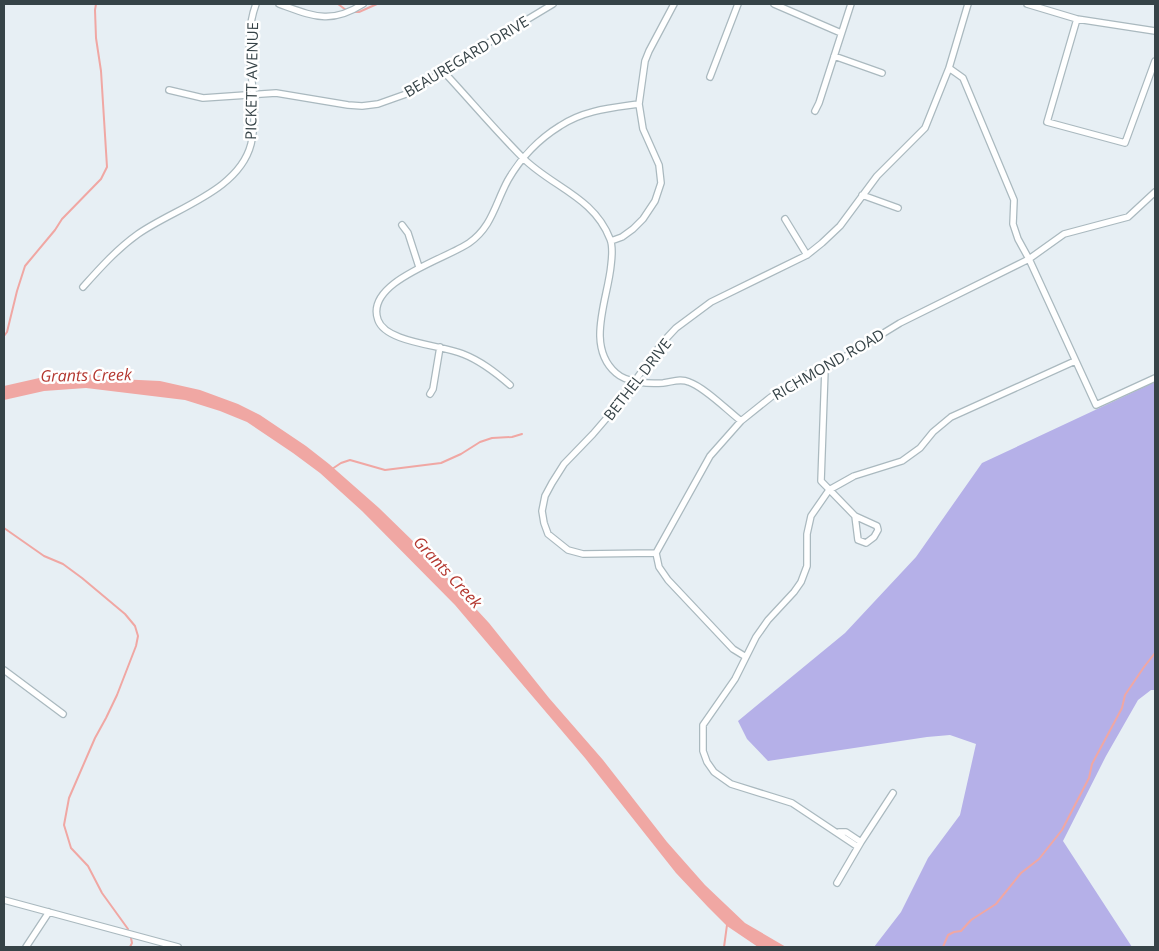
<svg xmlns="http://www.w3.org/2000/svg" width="1159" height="951" font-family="'Open Sans',sans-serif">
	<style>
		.green { fill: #b5b0e8 }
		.water { fill: #f0a7a3 }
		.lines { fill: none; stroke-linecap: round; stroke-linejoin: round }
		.stream { stroke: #f0a7a3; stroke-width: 2 }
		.minor-casing { stroke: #aab9bf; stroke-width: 8 }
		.minor { stroke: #fff; stroke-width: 5.5 }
		.labels { text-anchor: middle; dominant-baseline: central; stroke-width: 5; stroke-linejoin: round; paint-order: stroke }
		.street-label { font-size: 15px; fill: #364347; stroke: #fff }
		.water-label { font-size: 16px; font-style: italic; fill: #b3372f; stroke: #fff }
	</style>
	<rect width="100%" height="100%" fill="#e7eff4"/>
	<!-- green -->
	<path class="green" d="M1155 382V690H1151L1138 700 1106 756 1063 841 1132 947H874L901 912 928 858 960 815 976 744 950 735 927 737 768 761 747 739 738 721 845 633 916 557 982 463Z"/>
	<!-- water -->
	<path class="water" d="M64 374H87L118 379 160 381 200 390 238 404 260 415 306 446 329 464 379 508 418 546 489 623 549 698 603 760 667 842 705 885 745 923 786 947H758L727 926 708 907 676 873 585 758 455 605 362 511 320 473 293 453 247 422 220 411 185 400 86 388 44 391 4 400V386L48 376Z"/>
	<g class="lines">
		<!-- stream -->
		<path class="stream" d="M338 4 346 10
			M354 12H359L377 4
			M4 336 7 332 17 291 25 266 55 230 62 219 101 179 107 167 101 71 96 38 95 10 96 4
			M332 469 341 463 350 460 385 470 441 463 461 454 480 442 492 438 512 437 522 434
			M4 528 44 556 63 564 82 578 125 614 135 626 138 636 136 646 117 695 106 718 95 738 69 798 64 825 71 848 88 866 102 893 128 929
			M130 947 132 943 131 938
			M724 947 727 925
			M943 947 948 935 954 932 961 931 971 920 996 904 1021 873 1039 859 1062 830 1089 778 1092 764 1122 708 1125 695 1144 667 1155 653"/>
		<defs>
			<path id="minor" d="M279 4C313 16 330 25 363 4
				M774 4 841 33
				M1027 4 1077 19 1155 31
				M1077 19 1047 122 1125 143 1155 61
				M834 56 882 73
				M949 68 963 78 1014 200 1013 224 1018 239 1029 259 1096 405 1155 378
				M443 71C470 100 495 130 523 158 552 187 594 197 610 239 613 246 612 257 611 265 608 299 585 346 616 373 627 383 649 384 663 383 672 382 680 378 689 382 704 387 727 410 741 421
				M710 77 738 4
				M169 90 203 98 276 93 348 105 362 106 378 104 409 93 465 57 553 4
				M815 111 819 103 851 4
				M862 195 898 208
				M785 219 807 255
				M402 225 408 233 419 267
				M611 241 622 237 633 229 643 219 655 201 661 183 659 165 643 129 639 104 645 61 649 51 674 4
				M83 287C100 268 117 249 138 234 175 208 239 191 251 144 262 98 239 49 256 4
				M825 369 821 481 855 516 858 540 866 543 874 537 878 530 877 526 855 516
				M510 385C495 372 481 361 463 354 442 345 386 343 378 320 364 282 446 259 469 243 492 227 495 204 508 180 520 159 539 139 560 126 584 110 611 108 639 104
				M430 394 433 389 440 347
				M656 553 583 554 568 550 548 534 544 523 542 511 545 496 552 483 564 464 593 434 617 406 662 343 676 328 711 302 807 255 822 243 840 226 877 176 925 128 949 68 968 4
				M746 657 733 649 668 580 659 567 656 553 710 456 741 421 771 397 807 374 825 369 900 323 1029 259 1064 234 1128 217 1155 192
				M4 670 63 714
				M839 832H846L861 842
				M858 847 792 803 731 784 714 772 707 762 703 751V725L735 679 756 637 768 620 794 592 801 582 807 566V534L811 516 829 490 854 476 902 461 920 448 933 432 951 417 1075 361
				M837 883 861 842 893 793
				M4 900 178 947
				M26 947 49 912"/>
		</defs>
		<!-- minor casing -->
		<use href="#minor" class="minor-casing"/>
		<!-- minor -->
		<use href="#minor" class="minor"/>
	</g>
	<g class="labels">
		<!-- street labels -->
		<g class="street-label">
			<text transform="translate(466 56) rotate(-31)">BEAUREGARD DRIVE</text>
			<text transform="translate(251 81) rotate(-89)">PICKETT AVENUE</text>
			<text transform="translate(828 364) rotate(-30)">RICHMOND ROAD</text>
			<text transform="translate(637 379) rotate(-52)">BETHEL DRIVE</text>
		</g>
		<!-- water labels -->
		<g class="water-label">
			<text transform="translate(86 375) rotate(-1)">Grants Creek</text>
			<text transform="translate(448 572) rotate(47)">Grants Creek</text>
		</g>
	</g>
	<!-- border -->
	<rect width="1159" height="951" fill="none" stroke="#364347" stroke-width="10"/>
</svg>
